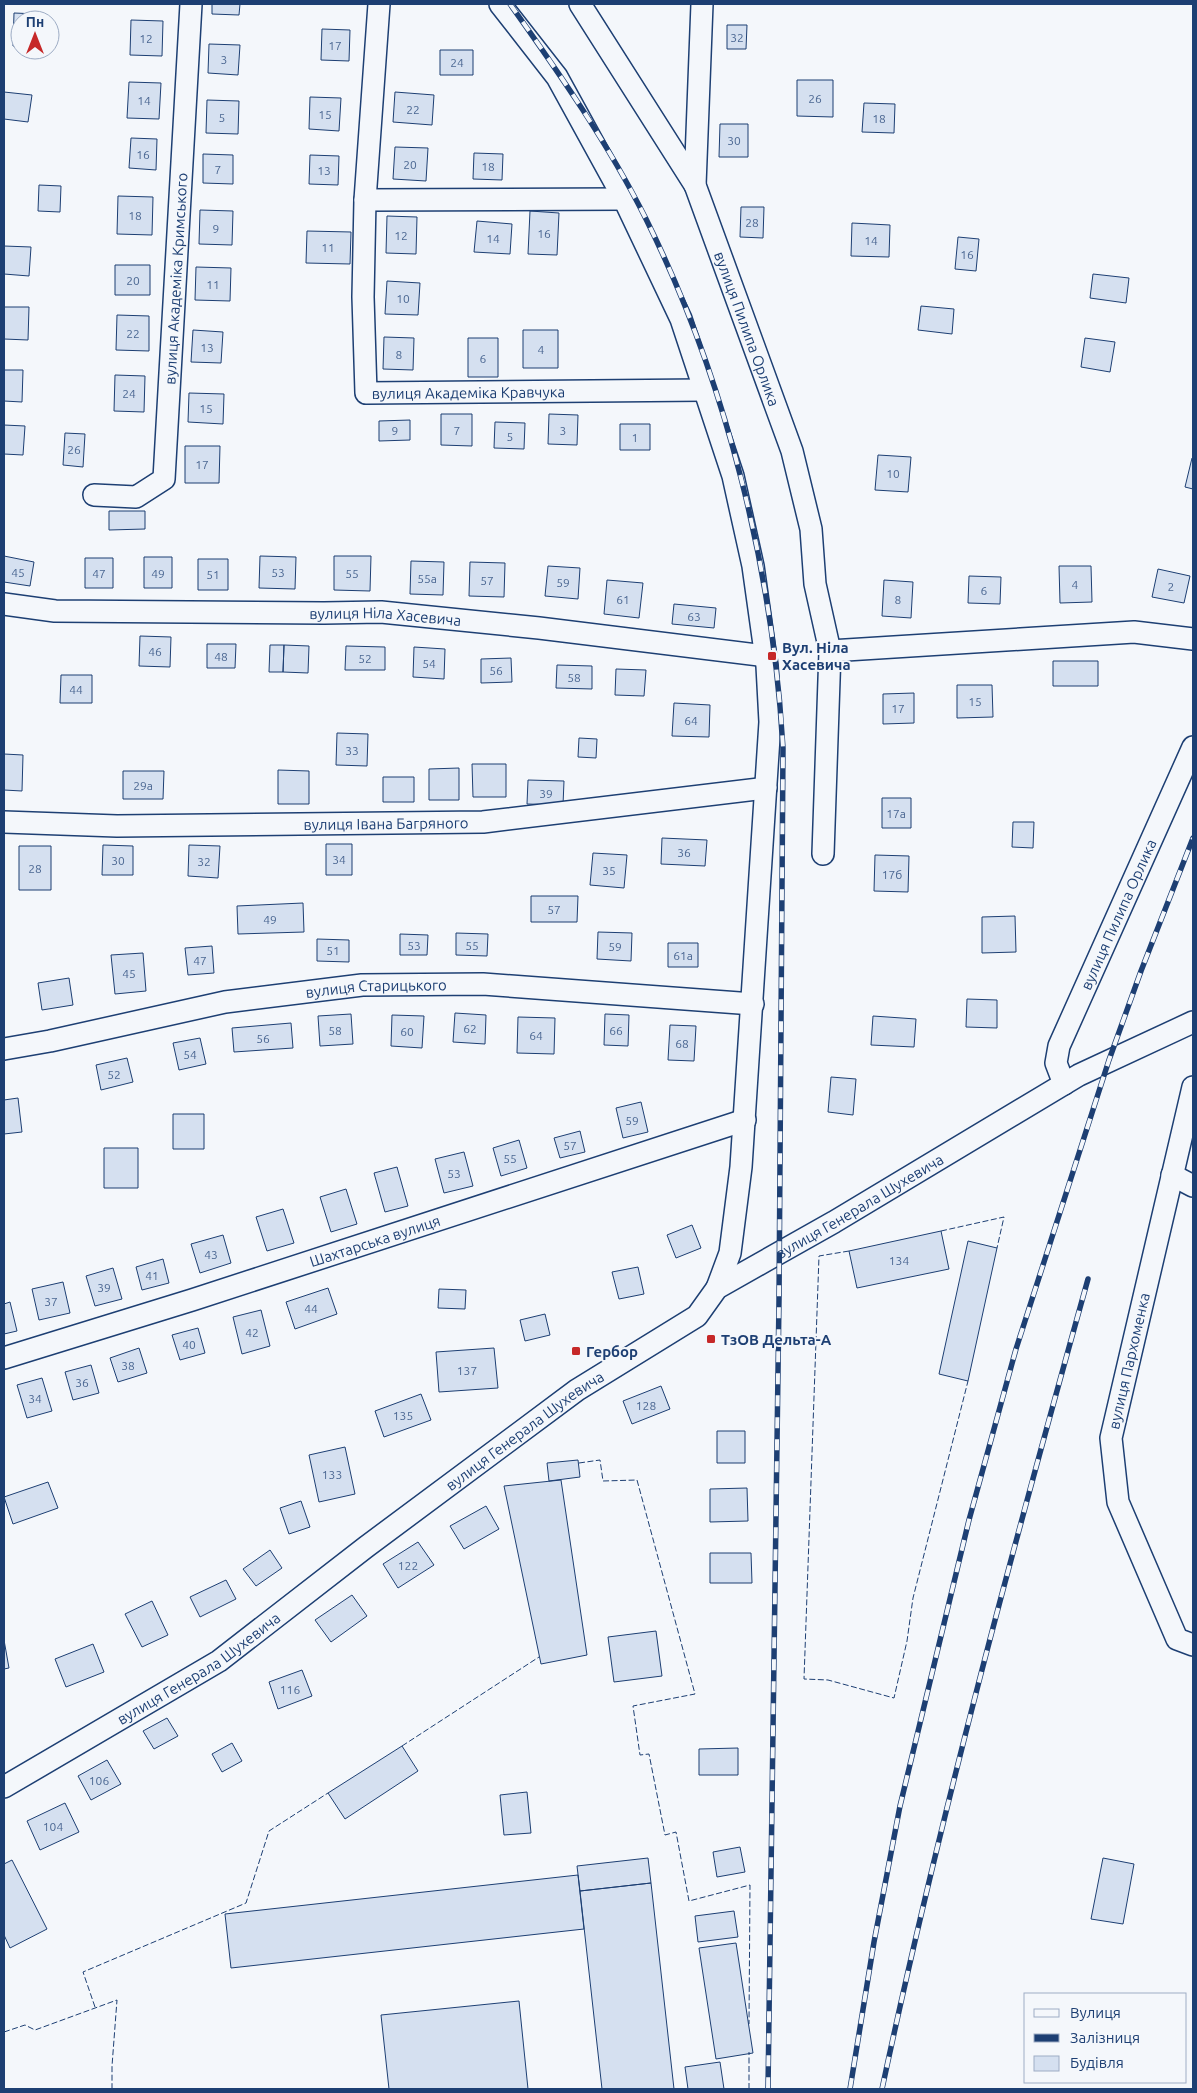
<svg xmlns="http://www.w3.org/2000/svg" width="1197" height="2093" font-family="Ubuntu,sans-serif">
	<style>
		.building { fill: #d5e0f0; stroke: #1d3f73 }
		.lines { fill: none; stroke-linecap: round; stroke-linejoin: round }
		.minor-casing { stroke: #1d3f73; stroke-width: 24 }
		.minor { stroke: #f4f7fb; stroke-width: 21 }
		.rail-casing { stroke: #1d3f73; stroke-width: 5.5 }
		.rail { stroke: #f4f7fb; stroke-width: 4; stroke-dasharray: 11; stroke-linecap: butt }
		.fence { stroke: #1d3f73; stroke-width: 1; stroke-dasharray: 6 2.5; stroke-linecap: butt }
		.poi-dot { fill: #c62828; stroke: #f4f7fb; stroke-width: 2 }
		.labels { text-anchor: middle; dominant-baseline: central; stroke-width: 4; stroke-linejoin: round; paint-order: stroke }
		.number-label { font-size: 12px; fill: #4b6792 }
		.street-label { font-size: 15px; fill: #1d3f73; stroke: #f4f7fb }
		.poi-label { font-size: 15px; font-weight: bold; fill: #1d3f73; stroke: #f4f7fb; text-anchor: start }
	</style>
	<rect width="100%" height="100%" fill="#f4f7fb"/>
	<!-- building -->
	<path class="building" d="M212 4H240L239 15 212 14Z
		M14 13 38 14V20H20V46H13Z
		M131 20 163 21 162 56 130 55Z
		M727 25H747L746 49H727Z
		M322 29 350 30 349 61 321 60Z
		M209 44 240 45 238 75 208 73Z
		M440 50H473V75H440Z
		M797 80H833V117L797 116Z
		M129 82 161 83 159 119 127 118Z
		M4 92 32 95 28 122 4 119Z
		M395 92 434 95 432 125 393 122Z
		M310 97 341 98 339 131 309 129Z
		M207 100 239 101 238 134 206 133Z
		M864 103 895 104 894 133 862 132Z
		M720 124H748V157H719Z
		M131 138 157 139 156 170 129 168Z
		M395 147 428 148 426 181 393 179Z
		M474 153 503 154 502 180 473 179Z
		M203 154 233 155V184L203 183Z
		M310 155 339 156 338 185 309 184Z
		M39 185 61 186 60 212 38 211Z
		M118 196 153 197 152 235 117 234Z
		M741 207H764L763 238 740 237Z
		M200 210 233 211 232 245 199 244Z
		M530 211 559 213 557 255 528 254Z
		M387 216 417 217 416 254 386 253Z
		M477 221 512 224 510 254 474 252Z
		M852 223 890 225 889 257 851 256Z
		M307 231 351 232 350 264 306 263Z
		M958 237 979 239 976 271 955 269Z
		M4 246 31 247 29 276 4 274Z
		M115 265H150V295H115Z
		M196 267 231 268 230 301 195 300Z
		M1093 274 1129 278 1126 303 1090 298Z
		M387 281 420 283 418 315 385 314Z
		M921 306 954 309 952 334 918 330Z
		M4 307H29L28 340 4 339Z
		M117 315 149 316V351L116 350Z
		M193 330 223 332 221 363 191 362Z
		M523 330H558V368H523Z
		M384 337 414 338 413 370 383 369Z
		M468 338H498V377H468Z
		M1085 338 1115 342 1110 372 1081 367Z
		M4 370H23L22 402 4 401Z
		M115 375 145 376 144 412 114 411Z
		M189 393 224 394 223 424 188 422Z
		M441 414H472V446L441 445Z
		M549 414 578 415 577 445 548 444Z
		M410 420V440L379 441V421Z
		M495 422 525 423 524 449 494 448Z
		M620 424H650V450H620Z
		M4 425 25 426 23 455 4 454Z
		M65 433 85 434 83 467 63 465Z
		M185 446H220L219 483H185Z
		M878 455 911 457 908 492 875 490Z
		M1192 458 1193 459V489L1185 487Z
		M109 511H145V529L109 530Z
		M4 556 34 562 30 586 4 582Z
		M260 556 296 557 295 589 259 588Z
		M334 556H371L370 591 334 590Z
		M144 557H172V588H144Z
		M85 558H113V588H85Z
		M198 559H228V590H198Z
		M411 561 444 562 443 595 410 594Z
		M470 562 505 563 504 597 469 596Z
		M548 566 580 568 578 599 545 596Z
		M1059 566H1091L1092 602 1060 603Z
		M1158 569 1190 576 1184 603 1152 597Z
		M969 576 1001 577 1000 604 968 603Z
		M607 580 643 583 639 618 604 614Z
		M884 580 913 582 911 618 882 616Z
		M674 604 716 608 714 628 672 624Z
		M140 636 171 637 170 667 139 666Z
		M207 644H236L235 668H207Z
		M270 645H284L283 672H269Z
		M284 645 309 646 308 673 283 672Z
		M346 646 385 647V670H345Z
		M414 647 445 649 444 679 413 677Z
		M511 658 512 682 481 683V659Z
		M1053 661H1098V686H1053Z
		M557 665 592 666V689L556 688Z
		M616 669 646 670 644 696 615 695Z
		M61 675H92V703H60Z
		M957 685H992L993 717 957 718Z
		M914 693V723L883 724V694Z
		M674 703 710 705 709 737 672 736Z
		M337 733 368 734 367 766 336 765Z
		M579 738 597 739 596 758 578 757Z
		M4 754 23 755 22 791 4 790Z
		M472 764H506V797H473Z
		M459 768V800H429V769Z
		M278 770 309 771V804H278Z
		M123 771H164L163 799H123Z
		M383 777H414V802H383Z
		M528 780 564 781 563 805 527 804Z
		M882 798H911V828H882Z
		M1013 822H1034L1033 848 1012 847Z
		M662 838 707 840 705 866 661 864Z
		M326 844H352V875H326Z
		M103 845 133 846V875H102Z
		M189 845 220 846 218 878 188 876Z
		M19 846H51V890H19Z
		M593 853 627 855 624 888 590 885Z
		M875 855 909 856 908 892 874 891Z
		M531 896H578L577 922H531Z
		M303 903 304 932 238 934 237 906Z
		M1015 916 1016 952 982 953V917Z
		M598 932 632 933 631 961 597 959Z
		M456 933 488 934 487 956 456 955Z
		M400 934 428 935 427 955H400Z
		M317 939 349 940V962L317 961Z
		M668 943H698V967H668Z
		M212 946 214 973 188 975 185 948Z
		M143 953 146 991 115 994 111 955Z
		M69 978 73 1005 42 1010 38 983Z
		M967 999 997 1000V1028L966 1027Z
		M455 1013 486 1015 485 1044 453 1042Z
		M351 1014 353 1044 320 1046 318 1016Z
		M605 1014 629 1015 628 1046 604 1045Z
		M392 1015 424 1016 422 1048 391 1046Z
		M873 1016 916 1019 914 1047 871 1045Z
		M518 1017 555 1018 554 1054 517 1053Z
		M291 1023 293 1048 234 1052 232 1028Z
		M670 1025 696 1026 694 1061 668 1060Z
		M200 1038 206 1064 179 1070 173 1043Z
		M127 1058 133 1082 101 1090 96 1065Z
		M831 1077 856 1079 853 1115 828 1112Z
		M18 1098 22 1132 4 1134V1100Z
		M641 1102 648 1132 623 1138 616 1108Z
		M173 1114H204V1149H173Z
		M580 1131 585 1152 560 1158 554 1138Z
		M519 1140 527 1168 501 1176 493 1148Z
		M104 1148H138V1188H104Z
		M464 1152 473 1186 444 1193 435 1159Z
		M397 1167 408 1206 385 1212 374 1173Z
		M346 1189 357 1224 331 1232 320 1197Z
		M283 1209 294 1243 267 1251 256 1217Z
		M692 1225 701 1248 676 1258 667 1235Z
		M941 1231 949 1269 857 1288 849 1251Z
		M223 1235 231 1263 200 1273 191 1244Z
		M968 1241 997 1248 968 1381 939 1374Z
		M163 1259 169 1283 142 1290 136 1267Z
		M638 1267 644 1294 619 1299 612 1272Z
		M113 1268 122 1299 95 1306 86 1276Z
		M63 1282 70 1313 39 1320 32 1289Z
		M328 1288 337 1314 295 1329 286 1302Z
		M439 1289 466 1290 465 1309 438 1308Z
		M10 1302 17 1331 4 1334V1304Z
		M261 1310 270 1346 242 1354 233 1317Z
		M545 1314 550 1335 525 1341 520 1320Z
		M198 1328 205 1353 180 1360 172 1335Z
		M139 1348 147 1373 118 1382 110 1358Z
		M494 1348 498 1388 439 1392 436 1352Z
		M91 1365 99 1393 73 1400 65 1372Z
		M42 1378 52 1411 27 1418 17 1385Z
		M661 1386 670 1409 632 1424 623 1401Z
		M421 1394 431 1420 384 1437 375 1411Z
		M717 1431H745V1463H717Z
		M345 1447 355 1494 319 1502 309 1455Z
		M578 1460 580 1477 549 1481 547 1463Z
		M561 1480 587 1655 541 1664 504 1486Z
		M48 1482 58 1508 13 1524 4 1497Z
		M747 1488 748 1521 710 1522V1489Z
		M301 1501 310 1527 289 1534 280 1508Z
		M486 1506 499 1529 464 1549 450 1526Z
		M418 1542 434 1565 398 1588 383 1564Z
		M270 1550 282 1568 256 1586 243 1569Z
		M710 1553H751L752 1583H710Z
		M226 1580 236 1599 200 1617 190 1597Z
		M352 1595 367 1616 331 1642 315 1620Z
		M152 1601 168 1635 142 1647 125 1614Z
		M656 1631 662 1676 614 1682 608 1637Z
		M4 1640 9 1668 4 1669Z
		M93 1644 104 1672 66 1687 55 1659Z
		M302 1670 312 1696 278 1709 269 1682Z
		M167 1718 178 1736 154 1749 143 1731Z
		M232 1743 242 1761 222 1772 212 1754Z
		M402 1746 418 1771 345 1819 328 1793Z
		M738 1748V1775H699V1749Z
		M107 1760 121 1784 91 1800 78 1776Z
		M527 1792 531 1833 504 1835 500 1795Z
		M65 1803 79 1832 40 1850 27 1821Z
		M740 1847 745 1872 717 1877 713 1852Z
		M648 1858 651 1883 580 1891 577 1866Z
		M1103 1858 1134 1864 1123 1924 1091 1919Z
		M12 1860 47 1929 10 1948 4 1935V1864Z
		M578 1875 584 1929 231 1968 225 1914Z
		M651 1883 674 2089H602L580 1891Z
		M734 1911 738 1937 698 1942 695 1916Z
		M736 1943 753 2053 716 2059 699 1948Z
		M519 2001 528 2089H389L381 2015Z
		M720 2062 724 2089H688L685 2067Z"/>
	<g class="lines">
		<defs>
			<g id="minor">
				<path id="s1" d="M379 4 365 200 363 297 366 393 704 390"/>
				<path d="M500 4 557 77 624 199 681 319 733 476 753 566 767 666 770 722 741 1167 730 1253 717 1288"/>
				<path d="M580 4 695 185"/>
				<path id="s2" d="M702 4 695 185 792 451 811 529 815 584 830 651 823 854"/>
				<path d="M365 200 624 199"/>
				<path id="s3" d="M94 495 136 497 164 479 191 4"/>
				<path id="s4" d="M4 604 55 611 324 613 381 612 539 628 766 656"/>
				<path d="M830 651 1134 632 1193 639"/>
				<path id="s5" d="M4 822 117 826 483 822 766 788"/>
				<path id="s6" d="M4 1049 50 1041 225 1002 362 985 483 984 753 1004"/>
				<path id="s7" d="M1064 1084 1056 1063 1059 1046 1193 747"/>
				<path d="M1193 1087 1111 1438 1118 1502 1177 1639 1193 1645"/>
				<path d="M1172 1175 1193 1186"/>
				<path id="s8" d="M4 1358 192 1300 745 1120"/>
				<path id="s9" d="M4 1787 219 1661 366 1547 577 1390 697 1316 717 1288 834 1222 1079 1075 1193 1022"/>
			</g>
		</defs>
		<!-- minor casing -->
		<use href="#minor" class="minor-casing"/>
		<!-- minor -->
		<use href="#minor" class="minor"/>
		<defs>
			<path id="rail" d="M510 4C559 73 608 143 646 219 726 380 773 570 783 748L779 1300 768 2089
				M850 2089 874 1942 900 1806 969 1520 1016 1349 1109 1060 1141 971 1193 838
				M882 2089C940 1817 1013 1548 1088 1279"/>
		</defs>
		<!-- rail casing -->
		<use href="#rail" class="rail-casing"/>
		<!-- rail -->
		<use href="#rail" class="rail"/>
		<!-- fence -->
		<path class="fence" d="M941 1231 1004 1217 997 1248
			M849 1251 819 1256 804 1679 828 1680 894 1698 907 1641 913 1598 968 1381
			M579 1463 600 1460 603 1481 637 1480 695 1694 633 1706 640 1755 649 1754 665 1835 676 1832 689 1901 750 1885 749 2024
			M402 1746 539 1657
			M95 2007 83 1972 246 1903 269 1831 328 1793
			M4 2032 25 2025 35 2030 117 2000 112 2066V2089
			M749 2089V2052"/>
	</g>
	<!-- markers -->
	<g class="poi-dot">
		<rect x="767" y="651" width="10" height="10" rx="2.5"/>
		<rect x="706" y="1334" width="10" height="10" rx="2.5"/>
		<rect x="571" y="1346" width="10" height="10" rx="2.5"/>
	</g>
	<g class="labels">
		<!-- number labels -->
		<g class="number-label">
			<text x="737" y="37">32</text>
			<text x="146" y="38">12</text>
			<text x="335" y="45">17</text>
			<text x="224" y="59">3</text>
			<text x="457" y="62">24</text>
			<text x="815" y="98">26</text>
			<text x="144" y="100">14</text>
			<text x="413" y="109">22</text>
			<text x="325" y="114">15</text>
			<text x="222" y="117">5</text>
			<text x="879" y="118">18</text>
			<text x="734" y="140">30</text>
			<text x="143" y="154">16</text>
			<text x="410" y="164">20</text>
			<text x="488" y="166">18</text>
			<text x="218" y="169">7</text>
			<text x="324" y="170">13</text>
			<text x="135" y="215">18</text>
			<text x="752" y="222">28</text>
			<text x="216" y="228">9</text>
			<text x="544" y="233">16</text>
			<text x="401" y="235">12</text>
			<text x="493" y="238">14</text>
			<text x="871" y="240">14</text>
			<text x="328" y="247">11</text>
			<text x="967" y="254">16</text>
			<text x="133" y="280">20</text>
			<text x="213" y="284">11</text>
			<text x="403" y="298">10</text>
			<text x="133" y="333">22</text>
			<text x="207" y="347">13</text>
			<text x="541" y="349">4</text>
			<text x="399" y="354">8</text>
			<text x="483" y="358">6</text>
			<text x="129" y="393">24</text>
			<text x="206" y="408">15</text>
			<text x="395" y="430">9</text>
			<text x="457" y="430">7</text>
			<text x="563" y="430">3</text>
			<text x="510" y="436">5</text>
			<text x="635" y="437">1</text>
			<text x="74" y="449">26</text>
			<text x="202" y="464">17</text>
			<text x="893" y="473">10</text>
			<text x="18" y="572">45</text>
			<text x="278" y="572">53</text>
			<text x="99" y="573">47</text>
			<text x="158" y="573">49</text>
			<text x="352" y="573">55</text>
			<text x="213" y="574">51</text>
			<text x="427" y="578">55а</text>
			<text x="487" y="580">57</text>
			<text x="563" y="582">59</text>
			<text x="1075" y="584">4</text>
			<text x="1171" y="586">2</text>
			<text x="984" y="590">6</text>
			<text x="623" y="599">61</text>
			<text x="898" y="599">8</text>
			<text x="694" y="616">63</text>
			<text x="155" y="651">46</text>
			<text x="221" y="656">48</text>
			<text x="365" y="658">52</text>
			<text x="429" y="663">54</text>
			<text x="496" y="670">56</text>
			<text x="574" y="677">58</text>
			<text x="76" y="689">44</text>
			<text x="975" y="701">15</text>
			<text x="898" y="708">17</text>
			<text x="691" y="720">64</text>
			<text x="352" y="750">33</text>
			<text x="143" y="785">29а</text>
			<text x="546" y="793">39</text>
			<text x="896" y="813">17а</text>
			<text x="684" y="852">36</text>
			<text x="339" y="859">34</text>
			<text x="118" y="860">30</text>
			<text x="204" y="861">32</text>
			<text x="35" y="868">28</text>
			<text x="609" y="870">35</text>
			<text x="892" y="874">17б</text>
			<text x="554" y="909">57</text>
			<text x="270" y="919">49</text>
			<text x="414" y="945">53</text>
			<text x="472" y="945">55</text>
			<text x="615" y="946">59</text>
			<text x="333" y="950">51</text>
			<text x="683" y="955">61а</text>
			<text x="200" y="960">47</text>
			<text x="129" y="973">45</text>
			<text x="470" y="1028">62</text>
			<text x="335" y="1030">58</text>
			<text x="616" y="1030">66</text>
			<text x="407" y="1031">60</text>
			<text x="536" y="1035">64</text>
			<text x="263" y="1038">56</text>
			<text x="682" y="1043">68</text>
			<text x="190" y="1054">54</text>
			<text x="114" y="1074">52</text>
			<text x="632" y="1120">59</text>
			<text x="570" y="1145">57</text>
			<text x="510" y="1158">55</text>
			<text x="454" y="1173">53</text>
			<text x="211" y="1254">43</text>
			<text x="899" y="1260">134</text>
			<text x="152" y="1275">41</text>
			<text x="104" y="1287">39</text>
			<text x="51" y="1301">37</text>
			<text x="311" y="1308">44</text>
			<text x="252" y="1332">42</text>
			<text x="189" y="1344">40</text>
			<text x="128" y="1365">38</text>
			<text x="467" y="1370">137</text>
			<text x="82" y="1382">36</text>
			<text x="35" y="1398">34</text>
			<text x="646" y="1405">128</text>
			<text x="403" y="1415">135</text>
			<text x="332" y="1474">133</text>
			<text x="408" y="1565">122</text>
			<text x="290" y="1689">116</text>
			<text x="99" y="1780">106</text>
			<text x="53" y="1826">104</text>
		</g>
		<!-- street labels -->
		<g class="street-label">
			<text stroke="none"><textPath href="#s3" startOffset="276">вулиця Академіка Кримського</textPath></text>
			<text stroke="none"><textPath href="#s2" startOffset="334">вулиця Пилипа Орлика</textPath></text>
			<text stroke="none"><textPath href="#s1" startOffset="492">вулиця Академіка Кравчука</textPath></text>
			<text stroke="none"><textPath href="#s4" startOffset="382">вулиця Ніла Хасевича</textPath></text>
			<text stroke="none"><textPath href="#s5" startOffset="382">вулиця Івана Багряного</textPath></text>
			<text stroke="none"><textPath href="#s7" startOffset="184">вулиця Пилипа Орлика</textPath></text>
			<text stroke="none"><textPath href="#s6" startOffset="378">вулиця Старицького</textPath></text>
			<text stroke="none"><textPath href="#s9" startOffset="1038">вулиця Генерала Шухевича</textPath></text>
			<text stroke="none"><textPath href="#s8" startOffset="389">Шахтарська вулиця</textPath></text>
			<text transform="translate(1129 1361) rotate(-77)">вулиця Пархоменка</text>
			<text stroke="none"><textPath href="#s9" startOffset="632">вулиця Генерала Шухевича</textPath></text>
			<text stroke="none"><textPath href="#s9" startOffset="228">вулиця Генерала Шухевича</textPath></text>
		</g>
		<!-- poi labels -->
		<g class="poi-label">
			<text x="782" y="647">Вул. Ніла<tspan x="782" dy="17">Хасевича</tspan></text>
			<text x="721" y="1339">ТзОВ Дельта-А</text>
			<text x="586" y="1351">Гербор</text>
		</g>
	</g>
	<!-- border -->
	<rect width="1197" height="2093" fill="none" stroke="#1d3f73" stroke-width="10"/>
	<!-- legend -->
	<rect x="1024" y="1993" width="162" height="90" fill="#f4f7fb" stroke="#9eadc5"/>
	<rect x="1034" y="2009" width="25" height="8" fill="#f4f7fb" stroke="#9eadc5"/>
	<text x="1070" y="2018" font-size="15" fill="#1d3f73">Вулиця</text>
	<rect x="1034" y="2034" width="25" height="8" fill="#1d3f73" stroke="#9eadc5"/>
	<text x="1070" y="2043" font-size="15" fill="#1d3f73">Залізниця</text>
	<rect x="1034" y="2056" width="25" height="15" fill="#d5e0f0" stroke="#9eadc5"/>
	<text x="1070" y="2068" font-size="15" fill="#1d3f73">Будівля</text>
	<!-- north arrow -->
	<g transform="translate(35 35)"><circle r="24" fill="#f4f7fb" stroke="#9eadc5"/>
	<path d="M0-4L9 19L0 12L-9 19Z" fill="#c62828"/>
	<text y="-8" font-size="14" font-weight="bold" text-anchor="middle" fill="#1d3f73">Пн</text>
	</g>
</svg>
